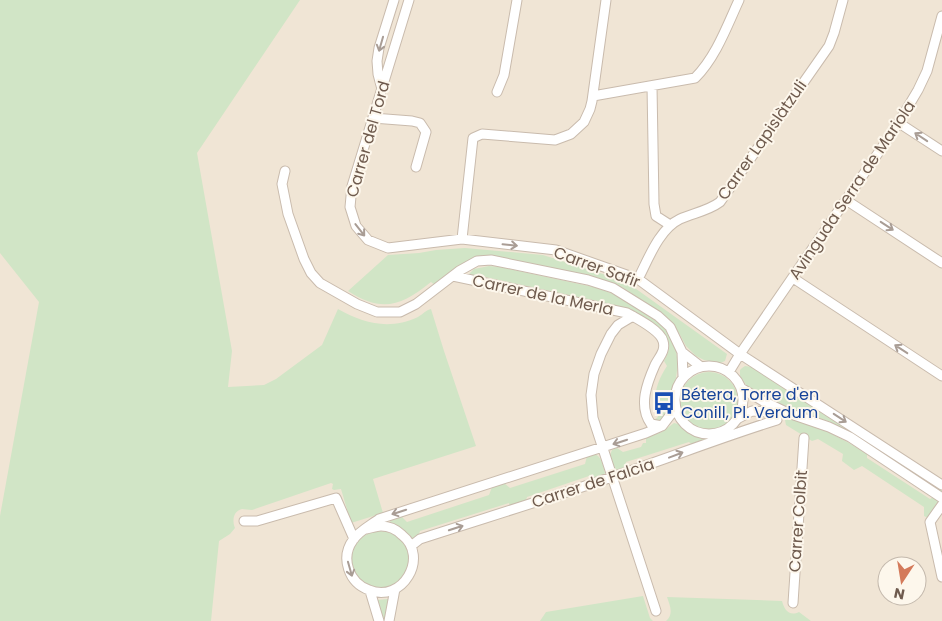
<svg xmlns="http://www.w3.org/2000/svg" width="942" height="621" font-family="Poppins,sans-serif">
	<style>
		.residential { fill: #f0e5d5; fill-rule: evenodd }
		.green { fill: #d1e5c6 }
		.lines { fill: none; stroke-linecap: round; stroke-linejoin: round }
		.minor-casing { stroke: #c9bbad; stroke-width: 11 }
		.minor { stroke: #fff; stroke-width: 9 }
		.oneway { stroke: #a99d95 }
		.labels { text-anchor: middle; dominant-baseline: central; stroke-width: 4; stroke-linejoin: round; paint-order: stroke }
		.street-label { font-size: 16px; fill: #6f5b4e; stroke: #fdf7ec }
		.transit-label { font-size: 16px; fill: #164399; stroke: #fdf7ec; text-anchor: start }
	</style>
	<rect width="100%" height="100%" fill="#f9f2e6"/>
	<!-- residential -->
	<path class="residential" d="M0 0H942V621H0ZM887 566H917V596H887Z"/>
	<!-- green -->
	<path class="green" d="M0 0H300L197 153 232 351 228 387 264 385 276 379 322 345 338 309C364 324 390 330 418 317 423 314 426 310 431 309L444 351 476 446 373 479 383 513 351 523 341 489 334 490 332 489 333 484 331 483 252 510C248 510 245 509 242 509 233 511 232 521 235 528L230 534 219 541 211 621H0V516L39 302 0 253Z
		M465 248 543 255 625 281 727 354 725 361 720 363 704 360 696 356 686 346 679 333 670 320 622 287 601 280 545 267 493 257 435 285 431 282C401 306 382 313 348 291L388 255 419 253 436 250Z
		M489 266 500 267 598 288 625 299 663 326 671 337 675 345 678 363 676 378 671 392 669 409 667 416 659 424 654 420 658 417C651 399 657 381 667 366L664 361C679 336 656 328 637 321 626 316 615 312 604 308L602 302 485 277 480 282 469 278V274L474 269Z
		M745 366 752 367 827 414 942 490V495L831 422 763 400 751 392 740 376V370L742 368Z
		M680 401a29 29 0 1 1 58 0a29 29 0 1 1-58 0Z
		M788 418C817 425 842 438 867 454V458L930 499 933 497 938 501 928 518 924 516V507L862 466 854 470 842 461 843 454 818 439 812 441 786 425 785 420Z
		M674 423 678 424 689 434 704 439 705 441 695 447 689 442 626 462 625 469 619 471 614 468 610 455 612 450 617 448 623 452 641 447 643 443H646V438L662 432Z
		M594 454C602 456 603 466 605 473L603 477 595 481 589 476 527 497 525 504 511 509 509 503 420 531 417 540 413 539 403 529 391 523 390 521 402 517 407 522 489 495 492 487 504 483 510 488 585 464 587 456Z
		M351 560a29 29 0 1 1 58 0a29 29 0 1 1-58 0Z
		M643 596 650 618 653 621H540L546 612Z
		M667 597 782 601C784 609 789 617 799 612L811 621H666C674 614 670 606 667 597Z
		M388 599H390L387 621H383L377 600Z"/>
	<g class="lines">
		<defs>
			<path id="minor" d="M409 0 352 186 350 207 356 226 368 240 388 248 462 239 556 250 638 279 740 354 942 485
				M652 86 654 204 656 216 670 225
				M382 89 378 74 377 61 379 48 394 0
				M497 92 504 75 517 0
				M593 96 695 78C716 57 727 26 739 0
				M373 118 412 121 420 123 426 132 416 167
				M899 123 942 151
				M285 171 282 184 288 214 304 259 311 273 320 283 357 304 377 312H400L416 304 459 271 477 261 491 260 588 280 613 288 658 316 670 327 682 352
				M846 200 942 263
				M462 239 473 138 482 134 555 140 571 134 584 122 590 109 592 101 606 0
				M453 276 627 313C636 318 660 330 663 341 666 351 659 357 655 365 647 383 638 406 651 424L662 426
				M793 278 942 376
				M638 279C648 260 659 229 680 219 693 213 708 211 720 202L829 46 834 33 843 0
				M633 316 618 325 611 334 601 354 594 374 591 395 593 418 656 611
				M675 400a34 34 0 1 1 68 0a34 34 0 1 1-68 0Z
				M729 372 740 354 896 127 918 90 927 71 942 16
				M683 376 682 352 700 366
				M741 388 763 401 788 413 829 427 850 437 942 498
				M737 419 752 411 783 413
				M942 505 930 522 942 577
				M244 521H257L336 498 354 539
				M366 529C371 528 377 526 381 526 389 526 397 530 402 535 430 557 402 604 369 590 349 583 340 558 353 540 359 531 371 525 379 519L646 433 662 426 675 409
				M411 546 420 539C485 518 550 498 615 476 669 458 722 437 777 420
				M370 591 379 621
				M793 603 804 438
				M389 621 395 589"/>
		</defs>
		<!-- minor casing -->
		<use href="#minor" class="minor-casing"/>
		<!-- minor -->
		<use href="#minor" class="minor"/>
	</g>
	<!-- one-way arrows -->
	<defs><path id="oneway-shaft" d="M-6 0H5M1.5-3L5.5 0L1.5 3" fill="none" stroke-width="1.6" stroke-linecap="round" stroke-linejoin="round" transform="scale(1.25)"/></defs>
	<g class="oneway">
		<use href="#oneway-shaft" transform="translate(381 44) rotate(106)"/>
		<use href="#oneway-shaft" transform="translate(921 137) rotate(-146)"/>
		<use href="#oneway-shaft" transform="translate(887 226) rotate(33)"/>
		<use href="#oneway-shaft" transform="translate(360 230) rotate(52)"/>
		<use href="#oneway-shaft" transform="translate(510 245) rotate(6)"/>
		<use href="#oneway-shaft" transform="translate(901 349) rotate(-147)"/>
		<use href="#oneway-shaft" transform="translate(840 418) rotate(33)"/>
		<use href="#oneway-shaft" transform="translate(620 442) rotate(162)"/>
		<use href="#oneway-shaft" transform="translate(676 455) rotate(-21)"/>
		<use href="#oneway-shaft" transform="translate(399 512) rotate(162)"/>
		<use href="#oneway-shaft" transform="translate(456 528) rotate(-18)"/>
		<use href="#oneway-shaft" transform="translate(350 569) rotate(74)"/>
	</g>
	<!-- icons -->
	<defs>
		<symbol id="bus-bare" viewBox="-9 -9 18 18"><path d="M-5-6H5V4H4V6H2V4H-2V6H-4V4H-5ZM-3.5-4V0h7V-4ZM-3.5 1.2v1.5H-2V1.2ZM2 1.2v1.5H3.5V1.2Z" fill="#1a4fb4" stroke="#fdf7ec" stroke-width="2.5" paint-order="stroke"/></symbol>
	</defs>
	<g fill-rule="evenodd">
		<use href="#bus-bare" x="648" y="387" width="32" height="32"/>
	</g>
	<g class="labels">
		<!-- street labels -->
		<g class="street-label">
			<text transform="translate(368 139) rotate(-74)">Carrer del Tord</text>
			<text transform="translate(762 140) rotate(-55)">Carrer Lapislàtzuli</text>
			<text transform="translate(852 190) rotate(-56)">Avinguda Serra de Mariola</text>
			<text transform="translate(597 267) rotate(20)">Carrer Safir</text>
			<text transform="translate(543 295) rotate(12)">Carrer de la Merla</text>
			<text transform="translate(593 483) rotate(-18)">Carrer de Falcia</text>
			<text transform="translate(798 521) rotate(-86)">Carrer Colbit</text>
		</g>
		<!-- transit labels -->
		<g class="transit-label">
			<text x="681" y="394">Bétera, Torre d'en<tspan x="681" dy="18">Conill, Pl. Verdum</tspan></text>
		</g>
	</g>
	<!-- north arrow -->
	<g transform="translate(902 581) rotate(192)"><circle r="24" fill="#fdf7ec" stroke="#c4b9ad"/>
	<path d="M0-4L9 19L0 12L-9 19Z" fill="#d47a5a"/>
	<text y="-8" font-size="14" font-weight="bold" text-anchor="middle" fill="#6f5b4e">N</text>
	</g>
</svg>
